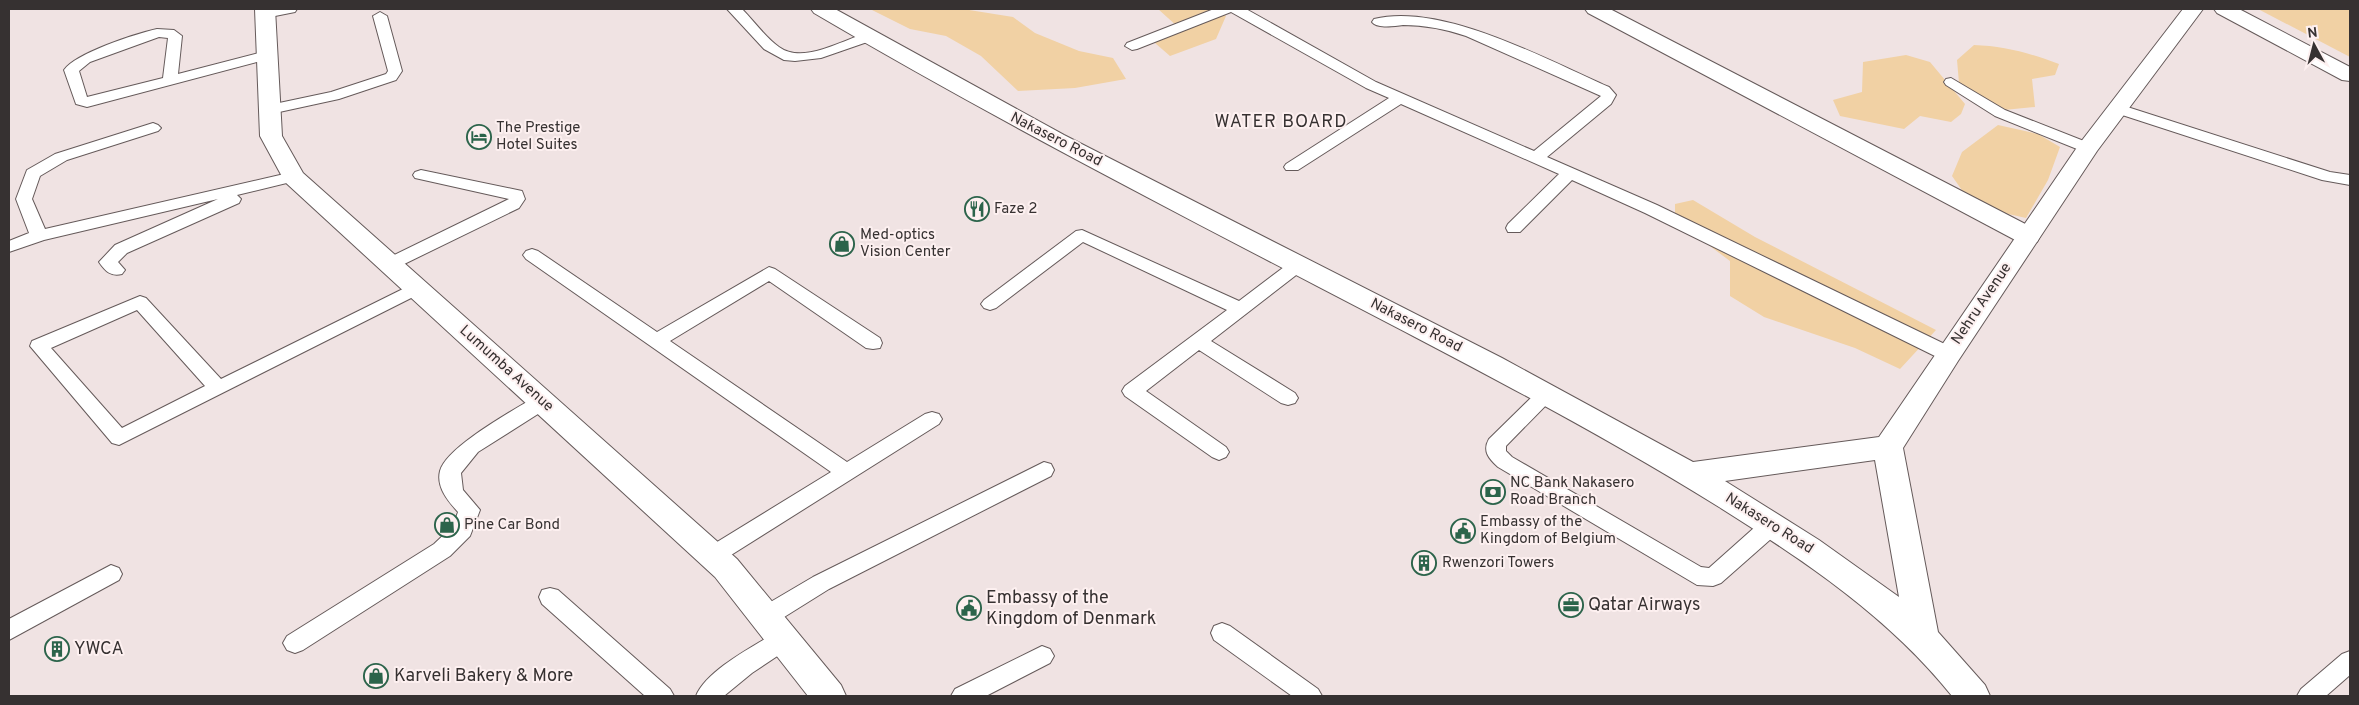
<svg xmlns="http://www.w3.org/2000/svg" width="2359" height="705" font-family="Overpass,sans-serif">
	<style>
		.green { fill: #f1d1a4 }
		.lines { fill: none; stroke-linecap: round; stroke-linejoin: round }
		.lane-casing { stroke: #655a5a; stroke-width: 2 }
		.street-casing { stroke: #655a5a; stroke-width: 2 }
		.secondary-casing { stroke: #655a5a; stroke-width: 2 }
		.lane { fill: #fff; fill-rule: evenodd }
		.street { fill: #fff; fill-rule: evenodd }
		.secondary { fill: #fff; fill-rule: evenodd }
		.labels { text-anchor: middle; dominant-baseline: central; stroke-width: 4; stroke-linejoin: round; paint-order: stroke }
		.poi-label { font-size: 15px; fill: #363131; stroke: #fdf0f0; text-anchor: start }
		.street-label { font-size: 15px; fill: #363131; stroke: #fdf0f0 }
		.quarter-label { font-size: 18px; letter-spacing: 1px; fill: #363131; stroke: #fdf0f0 }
		.near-poi-label { font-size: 18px; fill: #363131; stroke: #fdf0f0; text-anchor: start }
	</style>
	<rect width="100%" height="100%" fill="#f0e3e3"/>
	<!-- green -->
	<path class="green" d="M870 9H963L1013 17 1035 33 1079 51 1113 58 1126 79 1075 88 1018 91 981 56 946 36 910 29Z
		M1158 9H1219L1226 16 1216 39 1170 56 1155 43 1178 27Z
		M2258 9H2350V57Z
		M1974 45C2004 46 2030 53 2059 64L2055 75 2032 79 2035 107 2004 110 1959 83 1957 60Z
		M1906 55 1930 62 1965 104 1961 114 1951 122 1920 116 1904 129 1840 116 1833 100 1862 92 1863 62Z
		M1998 125 2038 134 2060 147 2048 180 2026 218 1973 206 1952 176 1962 152Z
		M1693 200 1755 237 1936 330 1900 369 1855 348 1764 317 1730 296V261L1675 220V204Z"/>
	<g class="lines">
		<defs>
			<path id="lane" d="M271 9H297L295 12 265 18 258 14 260 11Z
				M727 9H742C754 21 765 37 779 47 804 65 843 39 868 33L875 37 873 40 821 58 795 61 784 60 764 49Z
				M1214 9H1246L1376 82 1534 151 1601 96 1466 36C1445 29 1425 25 1403 25 1394 26 1378 29 1372 22L1374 19C1442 2 1547 60 1609 87L1616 95 1611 104 1547 157 1657 205 1955 349 1957 354 1955 359 1948 361 1941 359 1645 213 1572 180 1520 232H1508L1506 228 1508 224 1559 174 1401 104 1298 170H1286L1284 167 1286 164 1389 98 1366 88 1231 12 1137 49 1132 50 1125 46 1127 43Z
				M380 12 387 16 402 71 396 80 339 99 270 114 265 112 262 109 265 106 331 92 386 74 388 71 373 16Z
				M157 29 174 30 182 36 178 74 267 51 274 55 272 58 87 107 76 104 64 70C76 53 135 34 157 29ZM159 37 168 38 163 78 87 97 79 71 90 62Z
				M1951 78 2005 110 2094 145 2096 148 2094 151H2082L1995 116 1946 85 1944 82 1946 79Z
				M2118 104 2330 172 2350 175V185L2322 180 2113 112 2110 109 2113 106Z
				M153 123 158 125 161 128 158 131 67 160 40 176 32 199 45 229 293 172 301 177 299 180 237 195 241 199 239 203 127 253 118 262 125 270 122 274C111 277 105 271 99 262L115 245 218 199 44 240 9 252V241L29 233 16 199 27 170 55 154Z
				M421 170 522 191 525 199 519 208 396 268H384L381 264 384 260 509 199 415 178 413 175 415 172Z
				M1082 230 1239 301 1292 261H1304L1307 265 1304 269 1211 341 1295 393 1298 398 1295 403 1288 405 1281 403 1199 350 1146 391 1226 447 1229 452 1226 457 1219 460 1212 457 1125 396 1122 391 1125 386 1227 310 1083 242 996 308 990 310 984 308 981 304 984 300 1076 231Z
				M532 249 538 251 657 332 769 267 775 269 880 338 882 343 880 348 873 349 866 348 769 281 670 341 847 462 925 414 932 412 939 414 942 419 939 424 720 562 712 565 704 562 701 556 704 550 831 472 526 259 523 255 526 251Z
				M417 282 423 284 426 288 423 292 119 445 112 443 30 346 32 341 140 296 146 298 221 379ZM137 310 205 386 122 428 51 348Z
				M1547 387 1554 389 1557 394 1506 446V451L1512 457 1701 567 1709 568 1764 519 1772 517 1780 519 1783 525 1780 531 1721 583 1713 586 1697 585 1498 467C1489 459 1482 451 1489 439L1540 389Z
				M542 395 549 397 552 402 549 407 478 452 461 473 463 490 480 510 470 536 450 556 303 650 295 653 287 650 283 643 287 636 434 544 453 526 458 512C448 501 436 487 440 471 446 447 514 410 535 397Z
				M1044 462 1051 464 1054 470 1051 476 829 589 773 624 765 627 757 624 754 617 757 610 813 577Z
				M111 565 119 568 122 574 119 580 9 640V619Z
				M550 588 558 590 670 689 674 696H645L542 604 539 597 542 590Z
				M1222 623 1230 626 1318 689 1322 696H1292L1214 640 1211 633 1214 626Z
				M783 630 791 633 795 640 791 647 752 673 724 696H696C706 671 752 647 775 633Z
				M1042 646 1050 649 1054 656 1050 663 986 696H951L955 689Z
				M2350 651V675L2326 696H2297L2301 689 2342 654Z"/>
			<path id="street" d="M1585 9H1610L2037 230 2040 236 2037 242 2028 244 2019 242 1588 13Z
				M2214 9H2239L2350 67V81L2342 80 2217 13Z"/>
			<path id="secondary" d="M255 9H275L282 136 303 173 737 559 841 685 846 696H808L715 577 285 182 260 136Z
				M811 9H835L1064 135 1502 358 1693 462 1879 437 2080 143 2183 9H2203L2097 151 1958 361 1903 448 1938 632 1985 685 1990 696H1952C1889 617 1805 561 1719 507 1621 446 1518 391 1415 337 1214 232 1011 129 814 13ZM1875 460 1899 597 1819 540 1725 481Z"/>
		</defs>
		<!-- lane casing -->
		<use href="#lane" class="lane-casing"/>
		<!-- street casing -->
		<use href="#street" class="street-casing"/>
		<!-- secondary casing -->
		<use href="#secondary" class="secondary-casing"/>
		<!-- lane -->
		<use href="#lane" class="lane"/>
		<!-- street -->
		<use href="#street" class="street"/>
		<!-- secondary -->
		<use href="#secondary" class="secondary"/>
	</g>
	<!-- icons -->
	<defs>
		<symbol id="hotel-ring" viewBox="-11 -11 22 22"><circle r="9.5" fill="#fdf0f0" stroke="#2c644b" stroke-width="1.5"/><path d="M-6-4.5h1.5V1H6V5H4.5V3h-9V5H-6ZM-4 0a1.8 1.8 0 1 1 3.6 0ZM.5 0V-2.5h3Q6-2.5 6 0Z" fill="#2c644b"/></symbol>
		<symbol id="restaurant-ring" viewBox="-11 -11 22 22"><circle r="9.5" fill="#fdf0f0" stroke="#2c644b" stroke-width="1.5"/><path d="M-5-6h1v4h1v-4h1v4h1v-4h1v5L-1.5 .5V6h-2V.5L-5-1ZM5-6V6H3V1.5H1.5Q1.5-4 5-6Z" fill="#2c644b"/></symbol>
		<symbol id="shop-ring" viewBox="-11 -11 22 22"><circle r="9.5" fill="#fdf0f0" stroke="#2c644b" stroke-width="1.5"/><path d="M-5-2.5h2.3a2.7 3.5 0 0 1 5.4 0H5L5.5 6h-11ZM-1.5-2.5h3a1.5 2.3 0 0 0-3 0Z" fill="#2c644b"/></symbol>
		<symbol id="bank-ring" viewBox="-11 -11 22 22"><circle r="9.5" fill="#fdf0f0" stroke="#2c644b" stroke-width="1.5"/><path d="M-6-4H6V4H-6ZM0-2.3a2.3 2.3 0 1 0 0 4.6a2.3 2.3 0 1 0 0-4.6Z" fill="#2c644b"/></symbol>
		<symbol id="civic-ring" viewBox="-11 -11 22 22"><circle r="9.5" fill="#fdf0f0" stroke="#2c644b" stroke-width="1.5"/><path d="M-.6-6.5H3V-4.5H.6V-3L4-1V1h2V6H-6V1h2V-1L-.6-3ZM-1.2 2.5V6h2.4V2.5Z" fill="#2c644b"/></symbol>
		<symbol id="building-ring" viewBox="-11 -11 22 22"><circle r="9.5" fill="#fdf0f0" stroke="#2c644b" stroke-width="1.5"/><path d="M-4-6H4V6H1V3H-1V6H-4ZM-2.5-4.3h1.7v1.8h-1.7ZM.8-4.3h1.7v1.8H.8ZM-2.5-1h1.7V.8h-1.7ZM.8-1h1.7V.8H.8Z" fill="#2c644b"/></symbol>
		<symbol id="office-ring" viewBox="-11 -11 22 22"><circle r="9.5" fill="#fdf0f0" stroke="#2c644b" stroke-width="1.5"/><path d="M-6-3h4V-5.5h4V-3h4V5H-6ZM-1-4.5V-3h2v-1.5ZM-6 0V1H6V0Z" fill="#2c644b"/></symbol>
	</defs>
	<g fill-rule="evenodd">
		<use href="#hotel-ring" x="465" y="123" width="28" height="28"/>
		<use href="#restaurant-ring" x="963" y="195" width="28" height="28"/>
		<use href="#shop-ring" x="828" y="230" width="28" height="28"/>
		<use href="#bank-ring" x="1479" y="478" width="28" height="28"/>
		<use href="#shop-ring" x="433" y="511" width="28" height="28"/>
		<use href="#civic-ring" x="1449" y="517" width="28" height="28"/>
		<use href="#building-ring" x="1410" y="549" width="28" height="28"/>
		<use href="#office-ring" x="1557" y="591" width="28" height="28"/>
		<use href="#civic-ring" x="955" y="594" width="28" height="28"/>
		<use href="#building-ring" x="43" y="635" width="28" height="28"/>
		<use href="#shop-ring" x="362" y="662" width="28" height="28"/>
	</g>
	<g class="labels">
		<!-- poi labels -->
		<g class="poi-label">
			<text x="496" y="128">The Prestige<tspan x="496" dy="17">Hotel Suites</tspan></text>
			<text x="994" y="209">Faze 2</text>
			<text x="860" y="235">Med-optics<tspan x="860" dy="17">Vision Center</tspan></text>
			<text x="1510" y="483">NC Bank Nakasero<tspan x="1510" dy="17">Road Branch</tspan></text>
			<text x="1480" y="522">Embassy of the<tspan x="1480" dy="17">Kingdom of Belgium</tspan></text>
			<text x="464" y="525">Pine Car Bond</text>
			<text x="1442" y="563">Rwenzori Towers</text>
		</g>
		<!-- street labels -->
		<g class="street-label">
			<text transform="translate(1056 140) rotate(27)">Nakasero Road</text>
			<text transform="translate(1982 304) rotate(-56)">Nehru Avenue</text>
			<text transform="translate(1416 326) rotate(27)">Nakasero Road</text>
			<text transform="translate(506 369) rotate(42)">Lumumba Avenue</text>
			<text transform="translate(1769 524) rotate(32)">Nakasero Road</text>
		</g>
		<!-- quarter labels -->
		<g class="quarter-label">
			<text x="1281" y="122">WATER BOARD</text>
		</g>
		<!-- near-poi labels -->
		<g class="near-poi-label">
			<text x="986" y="598">Embassy of the<tspan x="986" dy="21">Kingdom of Denmark</tspan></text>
			<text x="1588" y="605">Qatar Airways</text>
			<text x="74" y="649">YWCA</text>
			<text x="394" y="676">Karveli Bakery &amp; More</text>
		</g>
	</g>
	<!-- border -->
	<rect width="2359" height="705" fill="none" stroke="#363131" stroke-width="20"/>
	<!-- north arrow -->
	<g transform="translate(2314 45) rotate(353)" stroke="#fdf0f0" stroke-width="4" paint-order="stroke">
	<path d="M0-4L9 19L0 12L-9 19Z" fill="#363131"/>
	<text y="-8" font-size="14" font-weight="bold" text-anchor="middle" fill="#363131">N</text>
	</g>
</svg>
